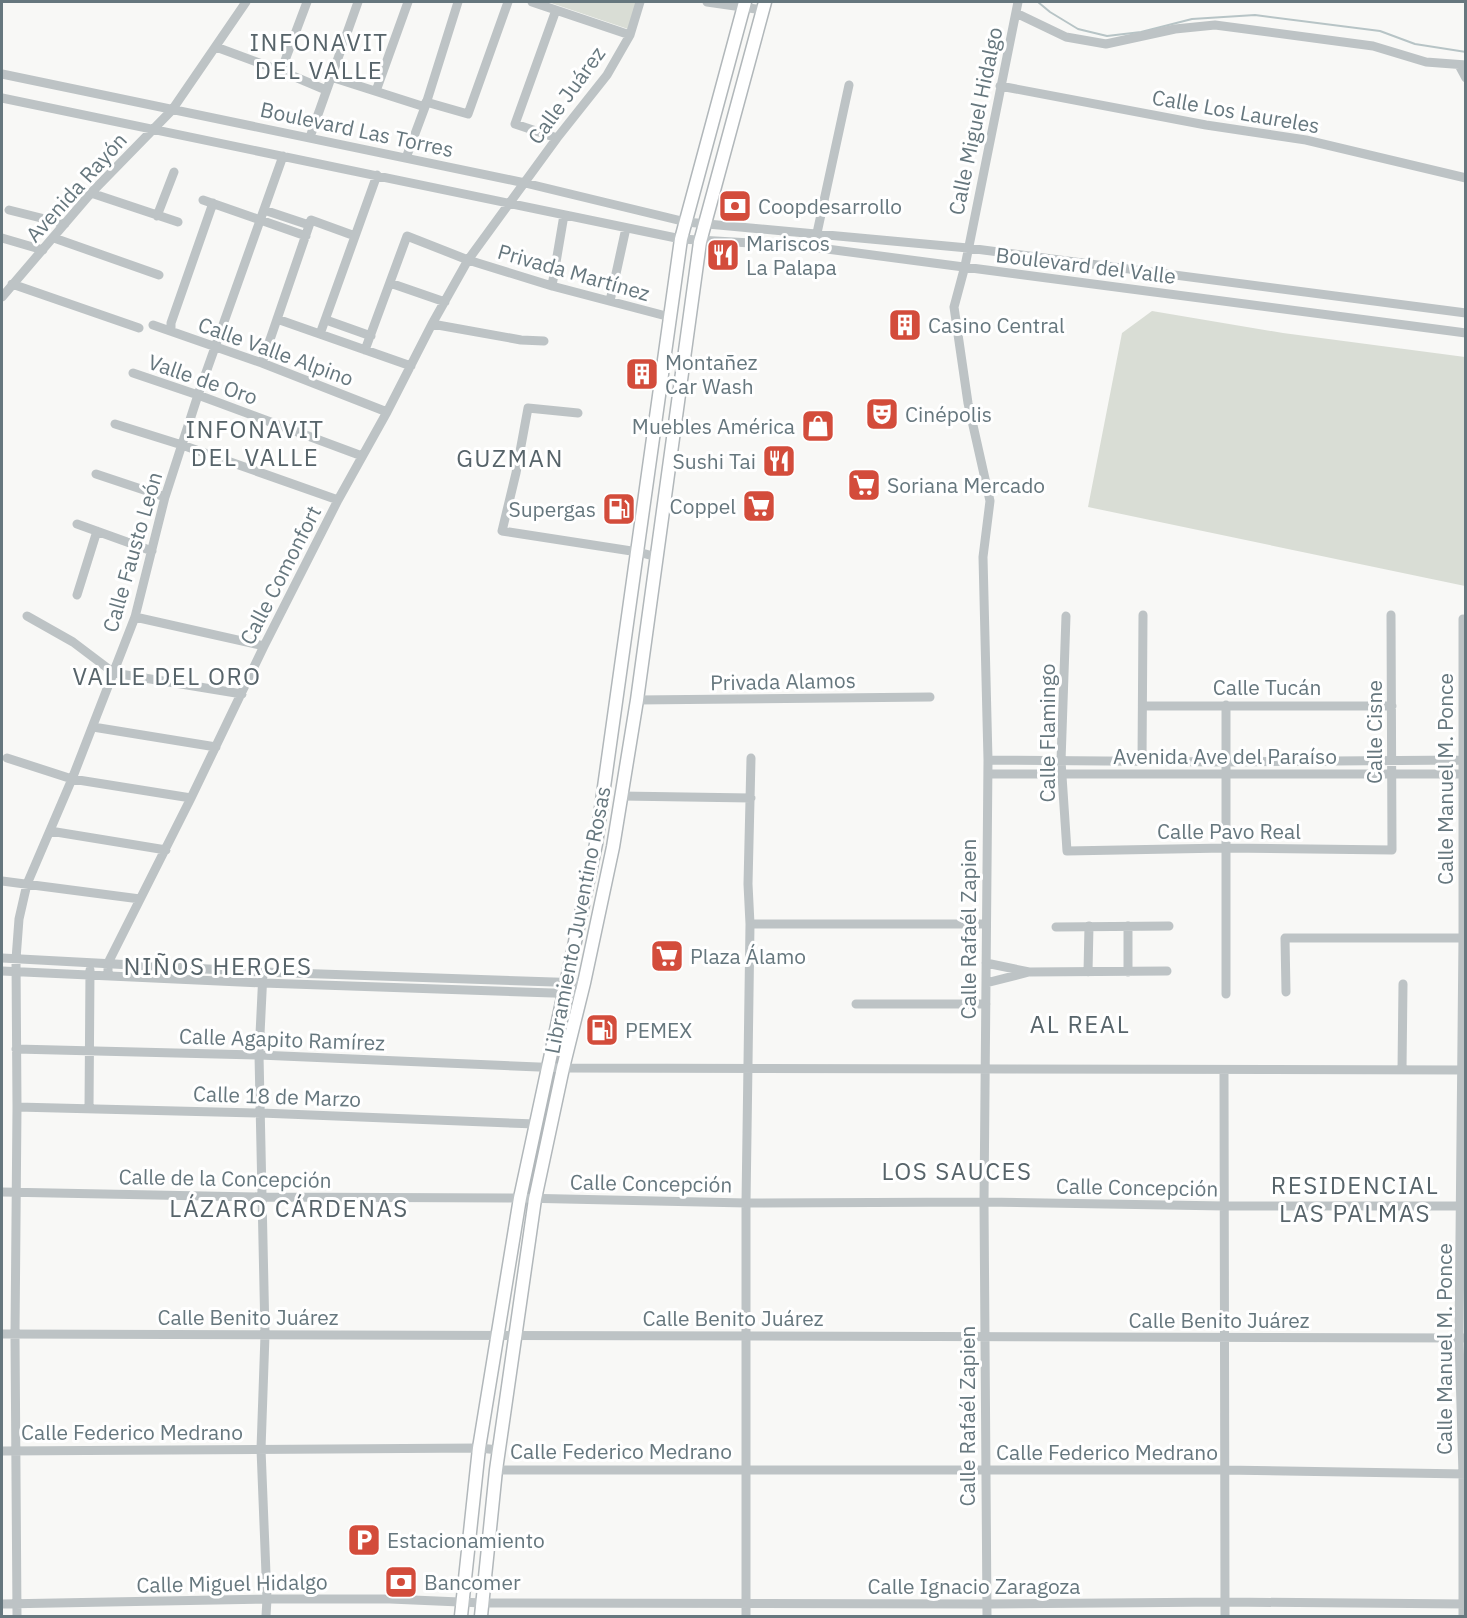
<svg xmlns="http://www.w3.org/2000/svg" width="1467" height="1618" font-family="'IBM Plex Sans',sans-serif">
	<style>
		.green { fill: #d9ddd5 }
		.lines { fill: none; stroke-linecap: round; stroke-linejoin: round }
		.stream { stroke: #b7c4c6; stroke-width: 2 }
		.major-casing { stroke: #b1b7ba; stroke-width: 15 }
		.minor { stroke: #bdc3c5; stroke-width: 9 }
		.major { stroke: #fff; stroke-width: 12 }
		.labels { text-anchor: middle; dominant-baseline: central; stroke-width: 6; stroke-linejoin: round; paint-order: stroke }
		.street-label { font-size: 21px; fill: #66777e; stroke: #fff }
		.poi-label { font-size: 21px; fill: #66777e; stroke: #fff; text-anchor: start }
		.quarter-label { font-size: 24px; letter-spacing: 1.5px; fill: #57646a; stroke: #fff }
	</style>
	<rect width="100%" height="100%" fill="#f8f8f6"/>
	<!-- green -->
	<path class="green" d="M548 2H637L628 29Z
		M1152 311 1283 333 1465 357V586L1088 507 1122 333Z"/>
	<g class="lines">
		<!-- stream -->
		<path class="stream" d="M1038 2 1050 12 1078 29 1107 36 1141 32 1192 19 1255 15 1380 31 1415 44 1466 52"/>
		<defs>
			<path id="major" d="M461 1616 479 1448 520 1198 596 844 681 239 745 2
				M481 1616 496 1470 535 1199 563 1068 584 983 613 847 637 700 700 242 765 2"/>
		</defs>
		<!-- major casing -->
		<use href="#major" class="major-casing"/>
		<!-- minor -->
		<path class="minor" d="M532 2 630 35
			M707 2 763 10
			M556 10 515 124 557 138
			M1016 13 1066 37 1106 44 1175 29 1215 25 1373 46 1426 62 1466 65
			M216 47 281 71 326 90
			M1459 65 1466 78
			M281 71 307 2
			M2 74 525 183 686 222 968 248 1466 313
			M331 77 425 107
			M1000 86 1206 125 1306 140 1466 178
			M376 91 408 2
			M2 98 681 239 804 246 1466 333
			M426 102 468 114 508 2
			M310 137 358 2
			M406 158 425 107 458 2
			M91 193 178 222
			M203 200 306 236
			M9 210 65 224
			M264 210 309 225
			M157 216 174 172
			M817 233 849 85
			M2 238 43 250
			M54 238 159 275
			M390 283 445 302
			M12 284 139 328
			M552 286 564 215
			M2 297 91 193 172 110 246 2
			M610 301 626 228
			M277 319 411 366
			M326 320 371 336
			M432 324 521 340 544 341
			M153 325 262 363 387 412
			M171 330V323L213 203
			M320 334 377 175
			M365 350 407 236 468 260 552 286 670 317
			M262 363 311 220 355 236
			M133 373 198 395 362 456
			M578 413 528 408 516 473 502 531 638 552 657 557
			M115 424 182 445 338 500
			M96 474 165 497
			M77 524 152 551
			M77 595 97 531
			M27 616 73 642 114 673 242 694
			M1066 616 1061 761 1067 851 1225 848 1392 850 1391 615
			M135 617 264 646
			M637 700 930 697
			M1143 706H1392
			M93 727 216 747
			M7 758 72 779 191 798
			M988 760 1225 762 1463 760
			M1142 761 1143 615
			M988 774H1464
			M621 796 751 798
			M50 831 166 850
			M2 881 140 899
			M750 924H986
			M1056 927 1169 926
			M2 958 263 972 584 983
			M986 963 1029 972 1167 971
			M2 971 263 983 582 994
			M263 972 259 1055 265 1335 261 1449 267 1599 266 1616
			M1088 972 1089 926
			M1128 972V926
			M108 975V963L191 798 264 646 338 500 387 412 432 324 468 260 557 138 607 75 630 35 640 2
			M986 983 1029 972
			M1286 992 1285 938H1466
			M1226 994V705
			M856 1004H986
			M16 1049 259 1055 563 1068 1466 1070
			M1224 1070 1225 1616
			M1402 1070 1403 984
			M17 1107 261 1113 536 1124
			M89 1109 90 970
			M2 1192 261 1197 520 1198 746 1203 984 1202 1225 1206H1466
			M2 1334 1466 1338
			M2 1451 479 1448 499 1450
			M496 1470H1224L1466 1474
			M2 1604 267 1599H390L483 1603 987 1604 1225 1602 1466 1604
			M17 1616 15 1335 17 1107 16 959 19 919 27 884 72 779 135 617 165 497 198 395 283 156
			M746 1616V1203L750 924 748 884 751 758
			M987 1616 984 1202 988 760 983 557 990 501 968 403 954 307 965 266 1018 2
			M1463 1616V1474L1459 1338 1463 938V619"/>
		<!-- major -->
		<use href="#major" class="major"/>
	</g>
	<!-- icons -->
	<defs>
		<symbol id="bank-square" viewBox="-11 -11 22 22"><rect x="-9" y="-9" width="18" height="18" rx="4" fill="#d34c3b" stroke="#fff"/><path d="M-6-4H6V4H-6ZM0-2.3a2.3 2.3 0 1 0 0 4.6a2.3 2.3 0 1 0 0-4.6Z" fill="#fff"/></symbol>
		<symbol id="restaurant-square" viewBox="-11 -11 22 22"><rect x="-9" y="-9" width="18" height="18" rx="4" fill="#d34c3b" stroke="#fff"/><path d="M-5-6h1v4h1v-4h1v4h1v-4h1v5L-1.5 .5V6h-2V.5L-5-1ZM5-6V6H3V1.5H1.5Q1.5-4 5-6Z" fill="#fff"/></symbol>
		<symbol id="building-square" viewBox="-11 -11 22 22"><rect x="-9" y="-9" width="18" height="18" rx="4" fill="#d34c3b" stroke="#fff"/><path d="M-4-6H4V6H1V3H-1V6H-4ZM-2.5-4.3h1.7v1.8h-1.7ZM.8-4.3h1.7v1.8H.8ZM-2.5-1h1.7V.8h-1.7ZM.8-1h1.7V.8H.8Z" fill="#fff"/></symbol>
		<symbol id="theatre-square" viewBox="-11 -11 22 22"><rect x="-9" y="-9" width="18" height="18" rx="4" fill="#d34c3b" stroke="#fff"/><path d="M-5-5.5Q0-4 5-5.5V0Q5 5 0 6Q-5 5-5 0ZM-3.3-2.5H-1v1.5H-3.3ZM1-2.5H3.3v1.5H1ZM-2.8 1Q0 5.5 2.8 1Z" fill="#fff"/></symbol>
		<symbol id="shop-square" viewBox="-11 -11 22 22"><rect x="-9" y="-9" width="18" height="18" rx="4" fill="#d34c3b" stroke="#fff"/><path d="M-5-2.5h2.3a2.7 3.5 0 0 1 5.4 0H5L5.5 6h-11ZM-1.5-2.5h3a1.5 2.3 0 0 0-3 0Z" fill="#fff"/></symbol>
		<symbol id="supermarket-square" viewBox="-11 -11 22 22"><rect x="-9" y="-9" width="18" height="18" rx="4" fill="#d34c3b" stroke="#fff"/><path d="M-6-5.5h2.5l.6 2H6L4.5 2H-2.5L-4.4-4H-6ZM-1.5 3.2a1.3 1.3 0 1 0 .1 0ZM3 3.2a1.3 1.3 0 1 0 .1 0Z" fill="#fff"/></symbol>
		<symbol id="fuel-square" viewBox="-11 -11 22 22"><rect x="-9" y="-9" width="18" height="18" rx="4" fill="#d34c3b" stroke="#fff"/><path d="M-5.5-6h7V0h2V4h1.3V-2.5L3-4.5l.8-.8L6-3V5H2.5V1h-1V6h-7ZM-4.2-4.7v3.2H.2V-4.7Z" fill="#fff"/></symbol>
		<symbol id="parking-square" viewBox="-11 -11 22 22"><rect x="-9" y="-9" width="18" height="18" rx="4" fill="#d34c3b" stroke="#fff"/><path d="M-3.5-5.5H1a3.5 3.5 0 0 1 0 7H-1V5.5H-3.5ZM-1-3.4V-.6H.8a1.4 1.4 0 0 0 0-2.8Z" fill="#fff"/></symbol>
	</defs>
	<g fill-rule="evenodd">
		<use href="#bank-square" x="716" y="187" width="38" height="38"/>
		<use href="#restaurant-square" x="704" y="236" width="38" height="38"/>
		<use href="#building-square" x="886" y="306" width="38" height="38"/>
		<use href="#building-square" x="623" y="355" width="38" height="38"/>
		<use href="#theatre-square" x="863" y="395" width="38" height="38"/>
		<use href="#shop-square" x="799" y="407" width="38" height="38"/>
		<use href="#restaurant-square" x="760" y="442" width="38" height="38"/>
		<use href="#supermarket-square" x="845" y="466" width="38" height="38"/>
		<use href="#supermarket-square" x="740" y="487" width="38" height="38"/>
		<use href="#fuel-square" x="600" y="490" width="38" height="38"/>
		<use href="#supermarket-square" x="648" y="937" width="38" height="38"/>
		<use href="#fuel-square" x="583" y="1011" width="38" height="38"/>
		<use href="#parking-square" x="345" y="1521" width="38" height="38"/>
		<use href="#bank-square" x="382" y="1563" width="38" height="38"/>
	</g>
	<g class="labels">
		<!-- street labels -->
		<g class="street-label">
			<text transform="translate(566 95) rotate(-54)">Calle Juárez</text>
			<text transform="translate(1236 111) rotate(10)">Calle Los Laureles</text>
			<text transform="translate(975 121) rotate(-78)">Calle Miguel Hidalgo</text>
			<text transform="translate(357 129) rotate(12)">Boulevard Las Torres</text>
			<text transform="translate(76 187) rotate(-48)">Avenida Rayón</text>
			<text transform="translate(1086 265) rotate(7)">Boulevard del Valle</text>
			<text transform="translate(574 272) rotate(16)">Privada Martínez</text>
			<text transform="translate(276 351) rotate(20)">Calle Valle Alpino</text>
			<text transform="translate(203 379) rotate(19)">Valle de Oro</text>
			<text transform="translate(132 552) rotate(-74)">Calle Fausto León</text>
			<text transform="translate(280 575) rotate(-63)">Calle Comonfort</text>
			<text transform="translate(783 681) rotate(-1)">Privada Alamos</text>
			<text x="1267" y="687">Calle Tucán</text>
			<text transform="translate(1374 732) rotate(-90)">Calle Cisne</text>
			<text transform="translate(1047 733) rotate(-90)">Calle Flamingo</text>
			<text x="1225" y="756">Avenida Ave del Paraíso</text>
			<text transform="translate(1445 779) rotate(-90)">Calle Manuel M. Ponce</text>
			<text x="1229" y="831">Calle Pavo Real</text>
			<text transform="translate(577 920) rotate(-79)">Libramiento Juventino Rosas</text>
			<text transform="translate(968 929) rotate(-90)">Calle Rafaél Zapien</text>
			<text transform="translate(282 1039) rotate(2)">Calle Agapito Ramírez</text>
			<text transform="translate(277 1096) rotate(2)">Calle 18 de Marzo</text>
			<text transform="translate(225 1178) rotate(1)">Calle de la Concepción</text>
			<text transform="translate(651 1183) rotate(1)">Calle Concepción</text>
			<text transform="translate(1137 1187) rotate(1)">Calle Concepción</text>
			<text x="248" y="1317">Calle Benito Juárez</text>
			<text x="733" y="1318">Calle Benito Juárez</text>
			<text x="1219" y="1320">Calle Benito Juárez</text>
			<text transform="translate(1444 1349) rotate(-90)">Calle Manuel M. Ponce</text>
			<text transform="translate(967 1416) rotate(-90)">Calle Rafaél Zapien</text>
			<text x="132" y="1432">Calle Federico Medrano</text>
			<text x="621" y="1451">Calle Federico Medrano</text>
			<text x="1107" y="1452">Calle Federico Medrano</text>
			<text transform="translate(232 1583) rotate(-1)">Calle Miguel Hidalgo</text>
			<text x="974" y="1586">Calle Ignacio Zaragoza</text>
		</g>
		<!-- poi labels -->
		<g class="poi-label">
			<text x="758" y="206">Coopdesarrollo</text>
			<text x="746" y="243">Mariscos<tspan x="746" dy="24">La Palapa</tspan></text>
			<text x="928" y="325">Casino Central</text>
			<text x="665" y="362">Montañez<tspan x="665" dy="24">Car Wash</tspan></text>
			<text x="905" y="414">Cinépolis</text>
			<text x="795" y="426" text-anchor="end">Muebles América</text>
			<text x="756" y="461" text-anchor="end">Sushi Tai</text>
			<text x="887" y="485">Soriana Mercado</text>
			<text x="736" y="506" text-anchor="end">Coppel</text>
			<text x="596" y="509" text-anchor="end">Supergas</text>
			<text x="690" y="956">Plaza Álamo</text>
			<text x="625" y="1030">PEMEX</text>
			<text x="387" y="1540">Estacionamiento</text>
			<text x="424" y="1582">Bancomer</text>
		</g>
		<!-- quarter labels -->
		<g class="quarter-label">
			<text x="319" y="42">INFONAVIT<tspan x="319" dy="28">DEL VALLE</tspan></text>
			<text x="255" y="429">INFONAVIT<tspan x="255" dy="28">DEL VALLE</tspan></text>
			<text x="510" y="458">GUZMAN</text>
			<text x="167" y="676">VALLE DEL ORO</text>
			<text x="218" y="966">NIÑOS HEROES</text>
			<text x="1080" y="1024">AL REAL</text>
			<text x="957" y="1171">LOS SAUCES</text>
			<text x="1355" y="1185">RESIDENCIAL<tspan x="1355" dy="28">LAS PALMAS</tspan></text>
			<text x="289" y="1208">LÁZARO CÁRDENAS</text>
		</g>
	</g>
	<!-- border -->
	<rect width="1467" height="1618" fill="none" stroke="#66777e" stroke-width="6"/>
</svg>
